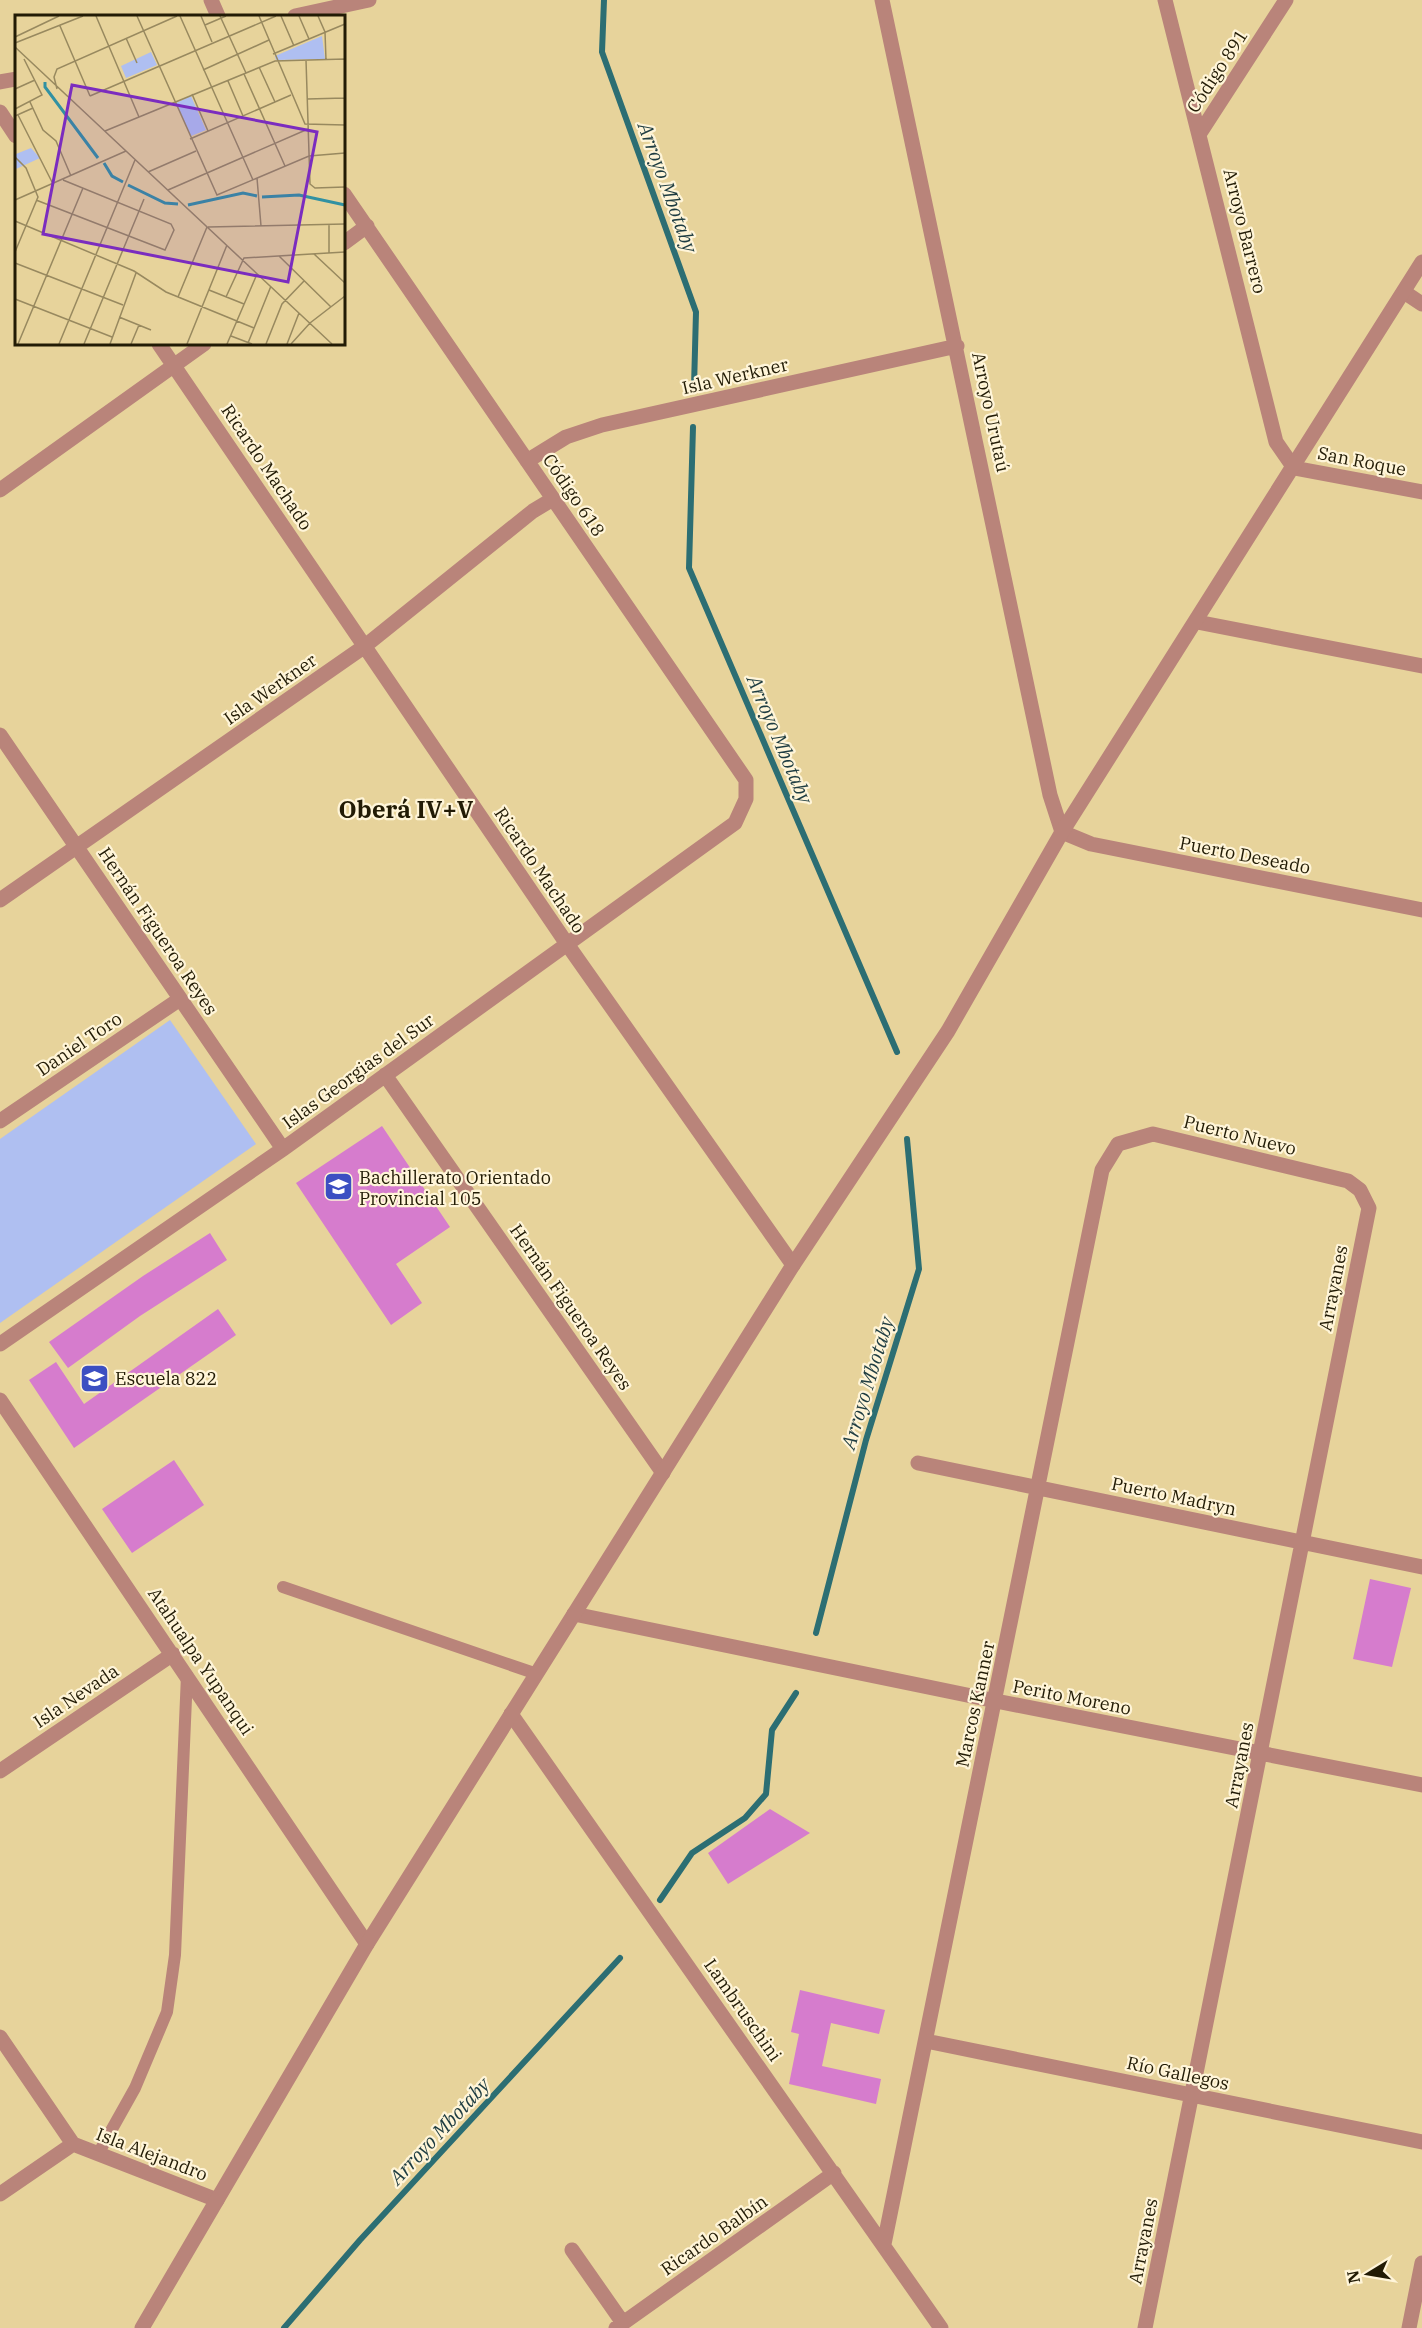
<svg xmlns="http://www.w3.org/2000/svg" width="1422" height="2328" font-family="'IBM Plex Serif',serif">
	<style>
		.green { fill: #afbff1 }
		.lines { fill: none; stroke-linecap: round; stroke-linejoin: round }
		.stream { stroke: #2c6e73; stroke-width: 6 }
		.building { fill: #d67ccd }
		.service { stroke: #b9847a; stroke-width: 12 }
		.minor { stroke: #b9847a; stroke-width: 15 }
		.tertiary { stroke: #b9847a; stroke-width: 15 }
		.labels { text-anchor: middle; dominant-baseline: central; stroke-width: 4.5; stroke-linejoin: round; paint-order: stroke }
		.street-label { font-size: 18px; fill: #221b05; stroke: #fff5d9 }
		.poi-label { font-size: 18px; fill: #221b05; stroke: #fff5d9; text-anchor: start }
		.water-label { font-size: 20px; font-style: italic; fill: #1e3c41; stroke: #fff5d9 }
		.district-label { font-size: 24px; font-weight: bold; fill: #221b05; stroke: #fff5d9 }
		.inset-river { fill: none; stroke: #3191a2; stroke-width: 3 }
		.inset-road { fill: none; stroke: #98895f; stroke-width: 1.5 }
		.view { fill: #7b2cbf; fill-opacity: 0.15; stroke: #7b2cbf; stroke-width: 3 }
		.inset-edge { fill: none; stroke: #221b05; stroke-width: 3 }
	</style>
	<rect width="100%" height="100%" fill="#e7d39b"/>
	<!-- green -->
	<path class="green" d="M170 1020 256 1144 0 1323V1139Z"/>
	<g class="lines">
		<!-- stream -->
		<path class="stream" d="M604 0 602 52 696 312 694 387
			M693 427 689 568 897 1052
			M816 1633 866 1440 919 1269 907 1139
			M660 1900 692 1853 745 1818 766 1794 772 1730 796 1693
			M284 2328 360 2240 620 1958"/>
	</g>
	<!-- building -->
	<path class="building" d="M382 1126 450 1227 396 1264 422 1303 391 1325 296 1183Z
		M210 1233 227 1260 140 1316 68 1368 49 1342 143 1276Z
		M218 1309 236 1335 74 1448 29 1380 56 1362 84 1404Z
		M174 1460 204 1505 132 1553 102 1509Z
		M1370 1579 1411 1588 1392 1667 1353 1659Z
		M770 1809 810 1833 728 1884 708 1853Z
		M800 1990 885 2010 879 2034 831 2023 822 2066 881 2079 876 2104 789 2084 799 2034 791 2032Z"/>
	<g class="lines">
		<!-- service -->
		<path class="service" d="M283 1587 537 1674
			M98 2154 135 2088 167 2012 175 1955 187 1675"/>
		<!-- minor -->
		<path class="minor" d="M211 0 218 16
			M882 0 1050 795 1062 832 1091 844 1422 910
			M1165 0 1276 442 1294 468 1422 492
			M295 16 369 0
			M0 82 16 79
			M0 112 16 136
			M1200 133 1286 0
			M344 243 367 226
			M1404 292 1422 304
			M159 344 567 944 793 1265
			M527 461 566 437 602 425 957 346
			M0 490 204 344
			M1197 622 1422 666
			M0 735 283 1149
			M0 900 365 646 533 511 553 499
			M385 1075 663 1473
			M0 1121 180 999
			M0 1344 283 1149 735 823 746 799V780L344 194
			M0 1400 367 1944
			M918 1463 1422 1567
			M574 1614 996 1701 1422 1785
			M511 1714 941 2328
			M0 1771 173 1654
			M0 2037 73 2144
			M926 2041 1422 2142
			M73 2144 217 2200
			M0 2194 73 2144
			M884 2244 1102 1170 1118 1144 1153 1134 1348 1181 1360 1190 1369 1208 1145 2328
			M572 2250 623 2323
			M616 2328 834 2173
			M1409 2328 1422 2263"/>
		<!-- tertiary -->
		<path class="tertiary" d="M142 2328 367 1944 793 1265 948 1031 1062 832 1422 262"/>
	</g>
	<!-- icons -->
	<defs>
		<symbol id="school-square" viewBox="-11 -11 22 22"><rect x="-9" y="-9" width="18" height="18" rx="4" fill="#3c4fc2" stroke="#fff5d9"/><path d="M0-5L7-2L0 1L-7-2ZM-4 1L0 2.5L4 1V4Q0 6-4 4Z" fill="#fff"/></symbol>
	</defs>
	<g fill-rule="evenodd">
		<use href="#school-square" x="322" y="1170" width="33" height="33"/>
		<use href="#school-square" x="78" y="1362" width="33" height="33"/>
	</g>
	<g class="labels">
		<!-- street labels -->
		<g class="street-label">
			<text transform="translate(1217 71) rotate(-57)">Código 891</text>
			<text transform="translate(1245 231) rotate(76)">Arroyo Barrero</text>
			<text transform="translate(735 376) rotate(-13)">Isla Werkner</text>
			<text transform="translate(991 412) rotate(78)">Arroyo Urutaú</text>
			<text transform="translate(1362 461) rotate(11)">San Roque</text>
			<text transform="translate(267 467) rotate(56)">Ricardo Machado</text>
			<text transform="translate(574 495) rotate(56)">Código 618</text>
			<text transform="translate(270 689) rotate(-35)">Isla Werkner</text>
			<text transform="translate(1245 855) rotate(11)">Puerto Deseado</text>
			<text transform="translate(540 870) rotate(56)">Ricardo Machado</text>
			<text transform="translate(158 931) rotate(56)">Hernán Figueroa Reyes</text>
			<text transform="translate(79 1044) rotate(-34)">Daniel Toro</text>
			<text transform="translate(358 1071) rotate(-36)">Islas Georgias del Sur</text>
			<text transform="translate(1240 1135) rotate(14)">Puerto Nuevo</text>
			<text transform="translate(1333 1288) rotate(-79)">Arrayanes</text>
			<text transform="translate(571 1307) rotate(55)">Hernán Figueroa Reyes</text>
			<text transform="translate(1174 1496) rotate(12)">Puerto Madryn</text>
			<text transform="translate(201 1661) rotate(56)">Atahualpa Yupanqui</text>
			<text transform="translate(76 1696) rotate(-34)">Isla Nevada</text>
			<text transform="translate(1072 1697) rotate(11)">Perito Moreno</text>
			<text transform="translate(975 1704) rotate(-78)">Marcos Kanner</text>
			<text transform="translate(1239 1765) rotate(-79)">Arrayanes</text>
			<text transform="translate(743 2010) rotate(55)">Lambruschini</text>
			<text transform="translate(1178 2073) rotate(12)">Río Gallegos</text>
			<text transform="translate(152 2154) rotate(21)">Isla Alejandro</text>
			<text transform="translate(714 2235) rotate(-35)">Ricardo Balbín</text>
			<text transform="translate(1143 2241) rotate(-79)">Arrayanes</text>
		</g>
		<!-- poi labels -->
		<g class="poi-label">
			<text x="359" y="1177">Bachillerato Orientado<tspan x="359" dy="21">Provincial 105</tspan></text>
			<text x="115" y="1378">Escuela 822</text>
		</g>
		<!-- water labels -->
		<g class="water-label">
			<text transform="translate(668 187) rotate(70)">Arroyo Mbotaby</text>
			<text transform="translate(780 739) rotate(67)">Arroyo Mbotaby</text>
			<text transform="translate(867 1383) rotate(-73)">Arroyo Mbotaby</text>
			<text transform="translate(439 2131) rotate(-47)">Arroyo Mbotaby</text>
		</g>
		<!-- district labels -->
		<g class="district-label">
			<text x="406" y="809">Oberá IV+V</text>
		</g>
	</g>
	<!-- overview -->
	<g transform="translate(15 15)">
		<rect width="330" height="330" fill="#e7d39b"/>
		<path d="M307 21 310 44 261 45 260 41ZM136 37 142 50 111 63 106 51ZM176 81 191 115 176 121 161 88ZM16 133 25 143 1 154 0 160 1 139Z" fill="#afbff1"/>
		<path class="inset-river" d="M30 67V72L83 143M89 148 97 161 108 167M113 170 150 188 163 189M247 182 284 180 330 190M173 190 228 178 242 181"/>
		<path class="inset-road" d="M81 1 124 102M122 1 202 180 294 141 330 138M165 1 238 165M186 1 197 27M205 1 231 58M244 1 290 109 330 110M266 1 279 31M284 1 294 24M303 1 310 17 311 45M190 10 211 1M45 11 75 81M0 22 44 1M111 23 122 48M0 28 68 1M0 32 317 329M258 39 330 9M330 44V84M291 45 295 169 300 173 330 172M244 52 260 87M188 55 254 25M229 59 270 151M213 66 228 101M0 74 20 65M42 74 39 62 42 54 162 1M177 79 193 116M75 81 261 1M292 84 330 83M15 87 28 115 41 126 56 161M0 94 27 80 9 44M3 100 38 169M0 101 18 93M90 116 260 46 330 44M175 124 276 80M0 142 11 153 23 182 0 237M133 157 181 136M242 163 246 211M153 175 293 114M0 185 111 136M21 185 150 235 159 215 156 209 48 165M0 206 119 256 151 277 239 313M314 209V238M193 212 330 209M299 239 330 268M264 241 316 292M0 248 108 290M194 275 229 289M163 282 192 212M211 282 229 243 330 237M0 284 97 322M104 302 136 315M216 321 237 329M233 328 256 271M3 329 68 173M44 329 120 145M69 329 129 184M95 329 121 258M116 329 124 310M172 329 212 230M212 329 242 259M251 329 267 289 289 266M272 329 284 298M276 329 295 308 330 281"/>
		<path class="view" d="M57 70 302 117 273 267 28 219Z"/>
		<rect width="330" height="330" class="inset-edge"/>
	</g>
	<!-- north arrow -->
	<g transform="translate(1368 2274) rotate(259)" stroke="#fff5d9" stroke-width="4.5" paint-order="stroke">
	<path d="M0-4.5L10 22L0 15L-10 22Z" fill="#221b05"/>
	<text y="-9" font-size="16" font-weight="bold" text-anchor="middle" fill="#221b05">N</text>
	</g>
</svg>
